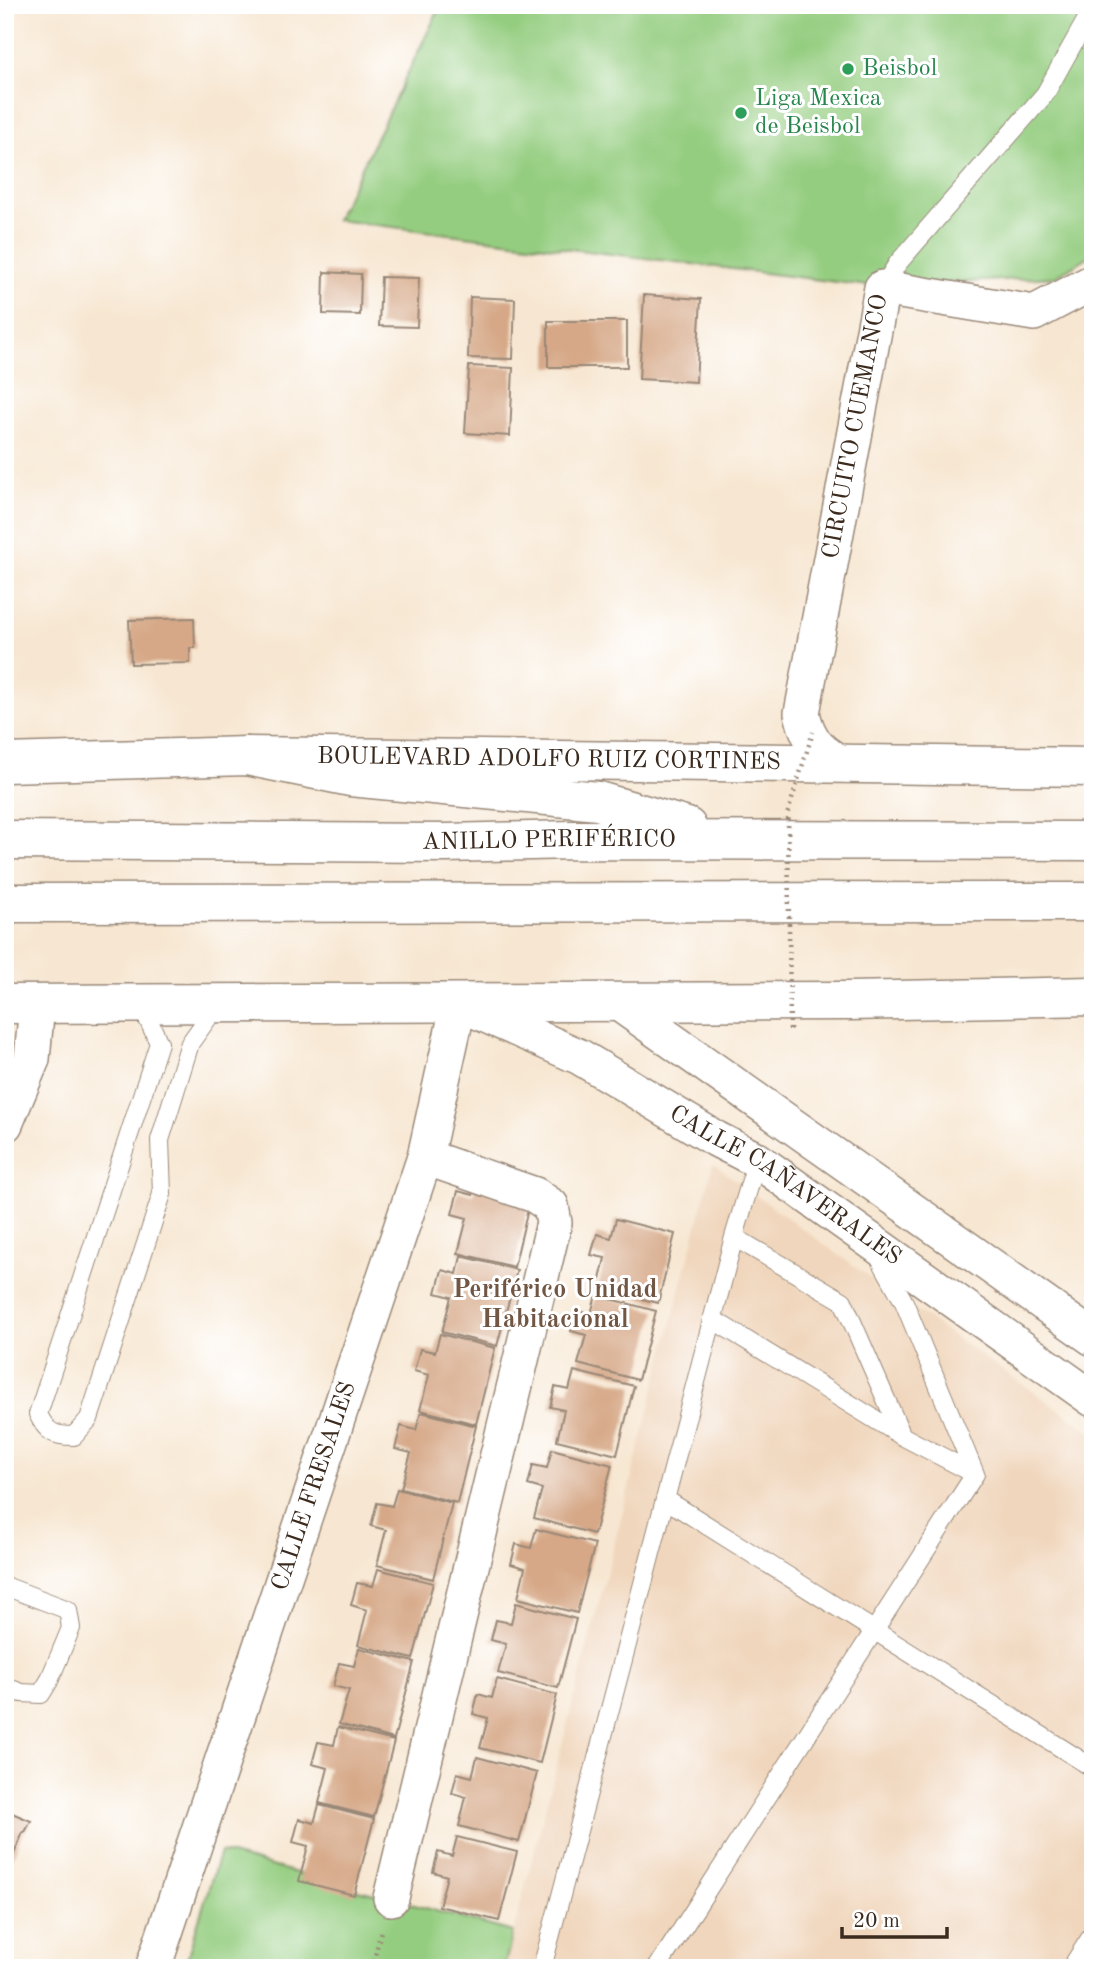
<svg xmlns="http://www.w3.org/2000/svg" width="1098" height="1973" font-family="'Old Standard TT',serif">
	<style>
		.built { fill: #f0d6bc }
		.green { fill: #94cd80; stroke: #687c4f; stroke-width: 2 }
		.building { fill: #d6a887 }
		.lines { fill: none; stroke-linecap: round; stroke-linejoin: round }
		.service-casing { stroke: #998878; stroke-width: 20 }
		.minor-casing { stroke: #998878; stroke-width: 38 }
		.secondary-casing { stroke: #998878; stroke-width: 41 }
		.motorway-casing { stroke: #998878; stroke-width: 41 }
		.path { stroke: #998878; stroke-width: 4.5; stroke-dasharray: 2 5; stroke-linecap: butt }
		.service { stroke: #fff; stroke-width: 18 }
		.minor { stroke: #fff; stroke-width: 35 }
		.secondary { stroke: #fff; stroke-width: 38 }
		.motorway { stroke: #fff; stroke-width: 38 }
		.path-bridge { stroke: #998878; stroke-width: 4.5; stroke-dasharray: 2 5; stroke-linecap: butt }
		.leisure-dot { fill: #2e9e5b; stroke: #fff; stroke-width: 2.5 }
		.labels { text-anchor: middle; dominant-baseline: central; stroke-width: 6; stroke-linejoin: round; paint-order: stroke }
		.leisure-label { font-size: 24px; fill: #27864d; stroke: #fff; text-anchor: start }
		.street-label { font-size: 24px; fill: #3b2a1e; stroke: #fff }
		.neighbourhood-label { font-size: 26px; font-weight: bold; fill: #715643; stroke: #fff }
	</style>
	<rect width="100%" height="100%" fill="#fff"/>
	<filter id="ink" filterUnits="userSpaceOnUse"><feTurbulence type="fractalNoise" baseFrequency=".0143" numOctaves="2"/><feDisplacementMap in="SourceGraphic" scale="14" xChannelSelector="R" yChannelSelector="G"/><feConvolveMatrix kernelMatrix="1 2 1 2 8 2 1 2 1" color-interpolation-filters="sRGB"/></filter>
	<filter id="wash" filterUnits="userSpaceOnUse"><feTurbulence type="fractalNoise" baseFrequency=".00686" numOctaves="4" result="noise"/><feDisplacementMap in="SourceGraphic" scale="28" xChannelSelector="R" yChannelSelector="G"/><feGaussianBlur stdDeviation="1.57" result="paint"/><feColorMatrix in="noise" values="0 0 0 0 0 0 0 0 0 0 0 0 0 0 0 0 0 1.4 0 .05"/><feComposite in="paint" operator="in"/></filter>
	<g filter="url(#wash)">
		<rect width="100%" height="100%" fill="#f7e7d2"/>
		<!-- built -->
		<path class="built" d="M713 1164 904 1302 1093 1433V1968H504Z"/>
		<!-- green -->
		<path class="green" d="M441 5H1093V254L1054 277 877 287 336 220Z
			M220 1852 513 1932 504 1968H184Z"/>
		<g id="blocks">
			<!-- building -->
			<path class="building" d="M324 272 361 274 360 315 323 314Z
				M381 277 419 278 417 327 379 326Z
				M644 295 701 299 696 382 639 379Z
				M470 297 515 299 513 359 468 358Z
				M548 321H627V367H548Z
				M469 366 513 368 510 436 465 433Z
				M194 618 195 648H190V663L131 664 129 620Z
				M479 1178 531 1197 514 1267 458 1253 467 1218 452 1214 458 1191 473 1195Z
				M616 1219 675 1234 658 1303 598 1288 605 1258 591 1255 597 1234 611 1238Z
				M461 1256 517 1270 497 1346 442 1332 451 1297 436 1293 442 1270 457 1274Z
				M596 1295 656 1311 638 1380 578 1364 586 1335 571 1331 576 1311 591 1314Z
				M440 1334 495 1348 476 1424 420 1410 429 1375 414 1371 420 1349 435 1352Z
				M574 1371 634 1386 617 1455 557 1440 564 1410 550 1407 555 1387 569 1390Z
				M421 1412 476 1426 457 1503 401 1488 411 1453 395 1449 401 1426 416 1430Z
				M552 1449 612 1465 594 1534 534 1518 542 1489 528 1485 533 1465 547 1468Z
				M397 1489 452 1503 433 1579 377 1565 386 1530 371 1526 377 1503 392 1506Z
				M536 1529 595 1544 577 1613 518 1598 525 1568 511 1564 516 1544 531 1548Z
				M378 1569 433 1583 413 1659 358 1645 367 1610 351 1605 357 1583 373 1586Z
				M516 1603 576 1619 558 1688 498 1673 506 1644 491 1640 496 1620 511 1623Z
				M359 1648 414 1662 394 1739 339 1724 349 1690 333 1686 339 1663 354 1666Z
				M497 1679 557 1695 540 1763 480 1748 488 1718 473 1714 478 1694 492 1698Z
				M338 1727 394 1741 374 1817 319 1803 328 1768 312 1764 318 1742 334 1745Z
				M477 1757 537 1773 519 1842 459 1826 466 1797 452 1793 457 1773 472 1777Z
				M319 1805 374 1819 354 1895 299 1881 308 1846 293 1842 299 1819 314 1823Z
				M5 1810 31 1821 25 1832H23L5 1876Z
				M457 1837 517 1852 499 1921 439 1906 447 1876 433 1872 438 1852 452 1856Z"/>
		</g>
	</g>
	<g filter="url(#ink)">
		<use href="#blocks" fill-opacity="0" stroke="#998878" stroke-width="2"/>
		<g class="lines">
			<defs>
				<path id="service" d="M882 288 898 263 1045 94 1093 8
					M141 1004 159 1043 38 1414C47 1433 54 1436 74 1436L89 1419 162 1194 160 1140 190 1043 218 1004
					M734 1237 843 1301 902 1436
					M879 1257 904 1302 975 1474
					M712 1319 902 1436 975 1474
					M665 1499 1093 1768
					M5 1586 68 1610 71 1628 49 1681 41 1694 22 1693 5 1687
					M542 1968 734 1237 757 1160
					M657 1968 975 1474
					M1071 1968 1093 1934"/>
				<g id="minor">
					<path id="s1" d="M847 765C821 755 808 741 802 713L882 288 1034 313 1093 282"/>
					<path d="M617 1002 1093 1338"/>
					<path d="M5 1124 32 1059 37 1004"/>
					<path d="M391 1898 554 1223 551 1206 535 1195 425 1157"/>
					<path id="s2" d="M153 1968 425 1157 459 1003 580 1057 716 1139 757 1160 1093 1399"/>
				</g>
				<g id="secondary">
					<path id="s3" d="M5 763 247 756 1093 767"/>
					<path d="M5 1004 849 1001 1093 996"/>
				</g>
				<g id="motorway">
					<path d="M247 756 350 777 598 801 687 827"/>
					<path id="s4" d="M5 840 446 843 572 840 1093 841"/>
					<path d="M5 903 1093 902"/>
				</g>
			</defs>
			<!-- service casing -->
			<use href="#service" class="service-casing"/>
			<!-- minor casing -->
			<use href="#minor" class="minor-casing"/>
			<!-- secondary casing -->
			<use href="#secondary" class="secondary-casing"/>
			<!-- motorway casing -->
			<use href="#motorway" class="motorway-casing"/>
			<!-- path -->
			<path class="path" d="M372 1968 381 1931"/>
			<!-- service -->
			<use href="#service" class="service"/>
			<!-- minor -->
			<use href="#minor" class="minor"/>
			<!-- secondary -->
			<use href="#secondary" class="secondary"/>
			<!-- motorway -->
			<use href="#motorway" class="motorway"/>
			<!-- path-bridge -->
			<path class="path-bridge" d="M790 1030 788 812 813 732"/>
		</g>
	</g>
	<!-- markers -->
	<g class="leisure-dot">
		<circle cx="848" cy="69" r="7"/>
		<circle cx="741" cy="113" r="7"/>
	</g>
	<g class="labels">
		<!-- leisure labels -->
		<g class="leisure-label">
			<text x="862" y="69">Beisbol</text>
			<text x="755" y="99">Liga Mexica<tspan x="755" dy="28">de Beisbol</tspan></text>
		</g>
		<!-- street labels -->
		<g class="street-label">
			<text stroke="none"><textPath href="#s1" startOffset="364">CIRCUITO CUEMANCO</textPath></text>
			<text stroke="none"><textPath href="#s3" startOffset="544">BOULEVARD ADOLFO RUIZ CORTINES</textPath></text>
			<text stroke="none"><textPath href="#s4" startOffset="544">ANILLO PERIFÉRICO</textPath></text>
			<text stroke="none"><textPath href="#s2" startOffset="1388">CALLE CAÑAVERALES</textPath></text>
			<text stroke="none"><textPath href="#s2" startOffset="508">CALLE FRESALES</textPath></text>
		</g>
		<!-- neighbourhood labels -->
		<g class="neighbourhood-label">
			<text x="555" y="1290">Periférico Unidad<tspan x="555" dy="30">Habitacional</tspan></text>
		</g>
	</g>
	<!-- margin -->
	<rect width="1098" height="1973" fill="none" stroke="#fff" stroke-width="28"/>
	<!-- scale -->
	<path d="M842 1927v10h105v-10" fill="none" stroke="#3b2a1e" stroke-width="3.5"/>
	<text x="853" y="1927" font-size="21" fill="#3b2a1e" stroke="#ffffff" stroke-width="5" paint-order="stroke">20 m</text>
</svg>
